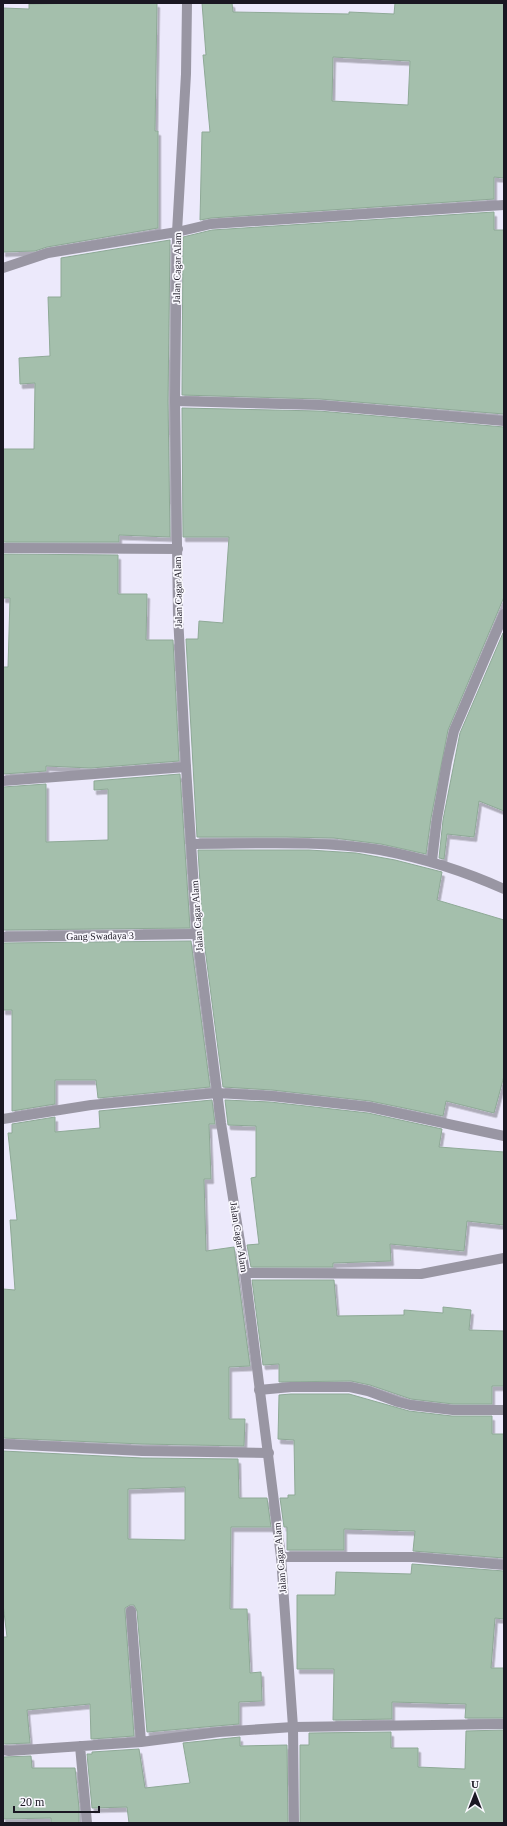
<svg xmlns="http://www.w3.org/2000/svg" width="507" height="1826" font-family="Georgia,serif">
	<style>
		.building { fill: #a4bfac; stroke: #8ea996; fill-rule: evenodd; filter: url(#shadow) }
		.lines { fill: none; stroke-linecap: round; stroke-linejoin: round }
		.minor { stroke: #9996a3; stroke-width: 10 }
		.tertiary { stroke: #9996a3; stroke-width: 10 }
		.labels { text-anchor: middle; dominant-baseline: central; stroke-width: 3.5; stroke-linejoin: round; paint-order: stroke }
		.street-label { font-size: 10px; fill: #1a1722; stroke: #f9f8fe }
	</style>
	<defs>
		<filter id="shadow"><feDropShadow dx="2.5" dy="4.5" stdDeviation="0" flood-color="#0004"/></filter>
	</defs>
	<rect width="100%" height="100%" fill="#ece9fb"/>
	<!-- building -->
	<path class="building" d="M85 3H157L155 131H158V228L47 247 35 251 3 252V8L29 9V4Z
		M202 3H232L233 12 349 14V12L394 14 395 3H504V178L494 177V199L211 218 200 220 202 132H210L203 55H206ZM333 57 410 61 408 105 332 101Z
		M494 212V230H504V414L320 399 182 395 183 237 212 230Z
		M170 240 168 401 170 537 119 535V542H3V449H34L35 383 20 384 19 358 50 356 48 297H61V258Z
		M182 408 319 411 504 427V597L448 730 431 818 426 854 381 844 334 838 286 837H197L186 639H198L199 621 223 623 229 537H183Z
		M3 554 118 555V594H147L146 640H173L179 761 91 768 46 766V771L3 774V667H8L10 598H3Z
		M503 633 504 811 479 801 474 837 447 834 444 859 439 858 443 820 460 733Z
		M180 774 190 928 3 930V787L46 784V842L108 840V789L94 790V781Z
		M198 850H309L356 853 395 860 442 872 437 900 504 920V1076L494 1113 446 1101 443 1116 370 1101 272 1090 223 1087 203 933Z
		M191 941 210 1087 98 1098 96 1080H55V1104L12 1111V1010H3V943Z
		M212 1100 215 1124H209L211 1179H204L206 1251 234 1247 250 1366 229 1367V1419H245L244 1446 142 1444 3 1438V1289L15 1290 10 1220H17L8 1133H12V1124L55 1117V1132L100 1128 99 1111Z
		M225 1100 270 1102 368 1113 442 1129 439 1147 504 1152V1225L467 1221 464 1251 390 1244 391 1261 333 1263V1267H251L247 1245 259 1244 251 1178 256 1177V1126L228 1125Z
		M252 1280H334L337 1316 404 1315V1310L443 1313V1307L471 1310 469 1330 504 1331V1386H492V1404H453L411 1399 370 1385 351 1381 279 1382V1364L263 1365Z
		M291 1394H349L409 1411 452 1416H492V1434H504V1558L413 1551 415 1531 344 1529V1550H287V1527H284L280 1498H288V1495H295L294 1440 278 1439 279 1395Z
		M3 1451 142 1458 238 1459 239 1498H267L271 1527H231L230 1609H247L250 1673 261 1672 262 1701 239 1702V1724L147 1732 137 1611 134 1605H130L125 1608V1611L134 1736 91 1739 90 1704 27 1710 30 1743 3 1744V1637H7L3 1604ZM185 1487V1540L128 1539V1489Z
		M412 1564 504 1571V1619L495 1618 491 1668H504V1718H465L466 1704 392 1702V1719L333 1720 334 1669H297V1595H335L336 1572 411 1574Z
		M504 1730V1823H300V1745H309V1733L391 1732V1748H418V1767L465 1769 466 1731Z
		M240 1737V1746L287 1745 288 1823H129L127 1807 92 1808 87 1754H92V1752L139 1749 145 1788 190 1783 183 1743Z
		M31 1756 32 1768H75L79 1808V1823H51V1818L3 1819V1757Z"/>
	<g class="lines">
		<!-- minor -->
		<path class="minor" d="M3 268 48 253 177 232 211 224 504 205
			M175 401 319 405 504 421
			M3 548 178 549
			M3 781 186 767
			M192 844C254 844 318 840 380 850 423 858 464 871 504 889
			M432 861 437 819 447 762 454 731 504 614
			M3 937 197 934
			M3 1119 91 1105 217 1093 271 1096 369 1107 504 1136
			M245 1273 421 1274 504 1258
			M259 1390 291 1387H350L368 1391 398 1402 410 1405 453 1410H504
			M3 1444 142 1451 269 1453
			M281 1557H413L504 1565
			M131 1611 141 1742
			M80 1746 87 1823
			M3 1750 9 1751 141 1742 219 1732 293 1727 504 1724"/>
		<!-- tertiary -->
		<path class="tertiary" d="M187 3 186 74 177 232 175 401 178 616 186 767 197 934 221 1123 245 1273 281 1557 293 1727 294 1823"/>
	</g>
	<g class="labels">
		<!-- street labels -->
		<g class="street-label">
			<text transform="translate(177 268) rotate(-89)">Jalan Cagar Alam</text>
			<text transform="translate(178 592) rotate(-91)">Jalan Cagar Alam</text>
			<text transform="translate(197 916) rotate(-94)">Jalan Cagar Alam</text>
			<text transform="translate(100 936) rotate(-1)">Gang Swadaya 3</text>
			<text transform="translate(239 1237) rotate(81)">Jalan Cagar Alam</text>
			<text transform="translate(280 1558) rotate(-95)">Jalan Cagar Alam</text>
		</g>
	</g>
	<!-- border -->
	<rect width="507" height="1826" fill="none" stroke="#1a1722" stroke-width="8"/>
	<!-- north arrow -->
	<g transform="translate(475 1794)" stroke="#f9f8fe" stroke-width="3" paint-order="stroke">
	<path d="M0-3L7 15L0 10L-7 15Z" fill="#1a1722"/>
	<text y="-6" font-size="11" font-weight="bold" text-anchor="middle" fill="#1a1722">U</text>
	</g>
	<!-- scale -->
	<path d="M14 1806v6h85v-6" fill="none" stroke="#1a1722" stroke-width="2"/>
	<text x="20" y="1806" font-size="12" fill="#1a1722" stroke="#f9f8fe" stroke-width="3" paint-order="stroke">20 m</text>
</svg>
